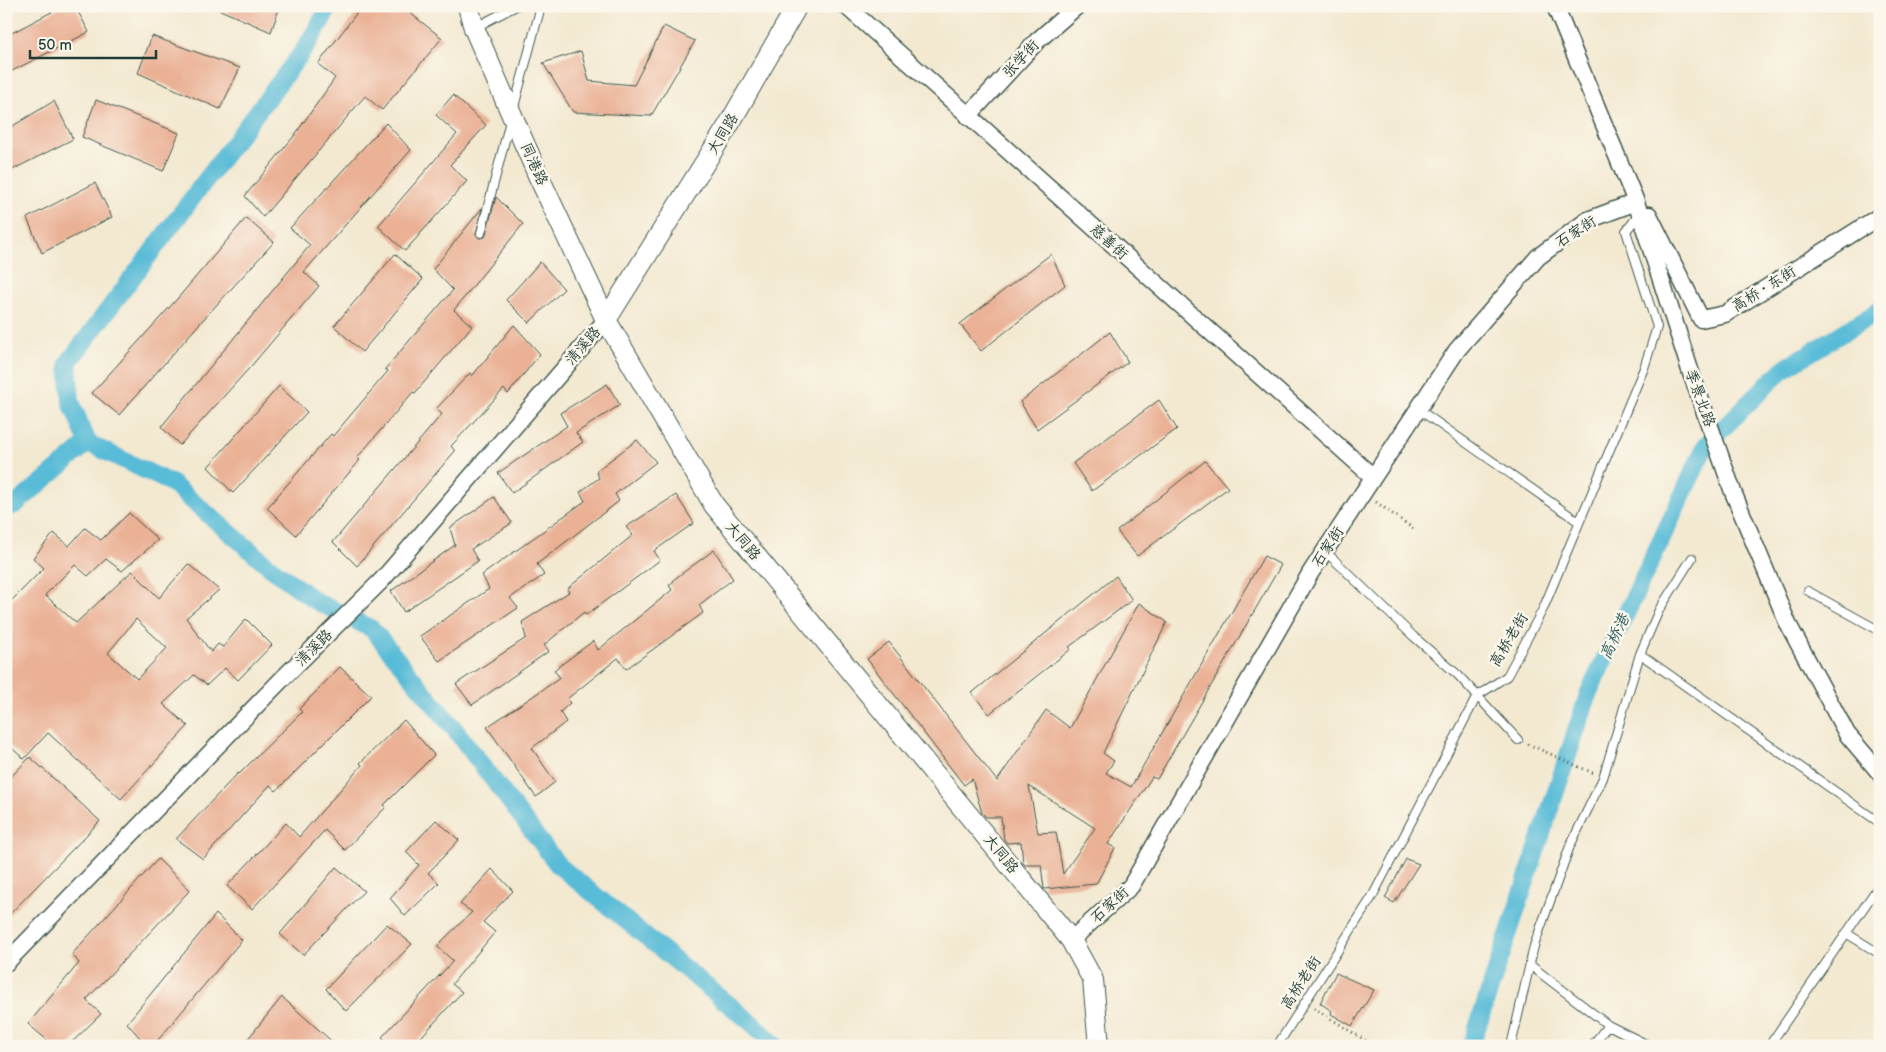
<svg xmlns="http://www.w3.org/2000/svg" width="1886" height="1052" font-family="'Balsamiq Sans','LXGW WenKai TC',sans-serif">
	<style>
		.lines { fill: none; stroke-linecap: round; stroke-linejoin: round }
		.canal { stroke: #59bbd7; stroke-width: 18 }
		.building { fill: #eab195; fill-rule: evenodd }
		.service-casing { stroke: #3f574c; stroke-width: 10 }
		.minor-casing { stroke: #3f574c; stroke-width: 19 }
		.tertiary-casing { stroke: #3f574c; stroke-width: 22 }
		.path { stroke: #3f574c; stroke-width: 3; stroke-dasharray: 1 4; stroke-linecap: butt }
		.service { stroke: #fff; stroke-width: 8 }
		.minor { stroke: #fff; stroke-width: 16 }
		.tertiary { stroke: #fff; stroke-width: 20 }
		.labels { text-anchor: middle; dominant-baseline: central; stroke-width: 5; stroke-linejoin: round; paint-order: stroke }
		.street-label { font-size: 15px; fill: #1f3d34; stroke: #fbf7ec }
		.water-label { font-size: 16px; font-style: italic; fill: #2e5c5d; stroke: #fbf7ec }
	</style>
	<rect width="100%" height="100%" fill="#fbf7ec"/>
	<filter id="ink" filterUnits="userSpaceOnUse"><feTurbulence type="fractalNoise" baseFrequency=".02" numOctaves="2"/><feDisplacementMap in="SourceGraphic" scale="10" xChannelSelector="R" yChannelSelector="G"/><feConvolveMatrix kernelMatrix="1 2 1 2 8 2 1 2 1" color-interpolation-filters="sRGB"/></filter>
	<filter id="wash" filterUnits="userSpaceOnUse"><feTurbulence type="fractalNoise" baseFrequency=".0096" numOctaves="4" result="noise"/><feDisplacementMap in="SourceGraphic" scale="20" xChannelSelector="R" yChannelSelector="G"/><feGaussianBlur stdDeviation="1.12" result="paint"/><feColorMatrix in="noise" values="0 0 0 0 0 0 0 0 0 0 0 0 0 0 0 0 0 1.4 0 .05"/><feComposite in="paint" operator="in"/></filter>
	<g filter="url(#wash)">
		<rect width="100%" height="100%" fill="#f3e9d1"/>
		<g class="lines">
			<!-- canal -->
			<path class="canal" d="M330 6 306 47 68 363 71 402 88 443 171 483 270 567 314 600 372 629 456 731 558 865 754 1025 776 1046
				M6 508 15 505 88 443
				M1471 1046 1589 692 1706 445 1782 370 1880 310"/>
		</g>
		<g id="blocks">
			<!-- building -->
			<path class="building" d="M63 6H75L89 32 6 74V36Z
				M211 6H280L271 32Z
				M362 6H401L442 38 382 110 365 96 263 217 245 196 294 136 335 78 318 64Z
				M664 26 695 41 651 116 573 112 543 63 581 51 589 81 634 85Z
				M152 36 240 68 220 109 138 73Z
				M453 95 486 125 450 165 467 181 405 251 378 226 457 134 436 115Z
				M96 100 179 133 163 171 82 137Z
				M54 101 73 139 6 173V130Z
				M386 123 411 150 304 272 319 286 252 365 180 445 161 427 310 245 290 228Z
				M95 183 112 217 42 253 27 218Z
				M496 197 523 224 454 310 472 326 415 393 413 392 357 458 360 460 296 535 267 508 331 434 333 436 388 371 385 369 453 290 433 269 482 208 476 234 479 238 485 237Z
				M246 218 274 242 201 322 119 415 92 393 177 299Z
				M395 254 423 279 362 352 334 326Z
				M1051 254 1065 285 981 351 960 324Z
				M540 262 564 289 529 323 506 300Z
				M514 325 540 354 508 394 504 389 451 446 455 451 357 566 333 542 442 414 436 409 470 373 472 376Z
				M1110 332 1128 362 1037 429 1020 402Z
				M607 384 620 405 576 433 583 442 512 493 498 473 567 426 560 413Z
				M279 386 307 412 233 493 208 467Z
				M1159 400 1177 429 1092 491 1073 463Z
				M637 440 656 462 615 494 619 501 537 564 544 575 510 598 518 608 439 661 420 636 489 589 482 575 585 501 580 492 599 478 596 471Z
				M1205 461 1228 488 1137 556 1117 531Z
				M676 495 694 523 654 551 660 560 586 615 584 612 544 645 549 651 472 705 456 684 526 638 522 622 569 592 567 589 633 535 626 527Z
				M494 497 512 523 471 549 478 561 404 612 391 591 455 545 450 528Z
				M129 513 158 540 122 571 106 559 88 576 75 565 45 595 76 623 132 571 159 598 188 564 219 590 186 618 211 652 218 644 223 647 246 619 272 645 238 680 225 668 207 685 194 675 163 704 188 726 121 799 48 733 24 759 6 743V606L44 568 33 558 54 533 69 546 85 528 101 540ZM136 619 167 648 137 679 108 653Z
				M714 550 733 579 699 605 703 613 626 669 618 658 567 699 570 703 560 712 566 722 532 748 555 782 536 797 487 727 560 678 554 670 593 641 598 650 672 590 669 585 674 581 673 580Z
				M1264 556 1281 565 1157 779 1152 777 1108 844 1115 848 1096 884 1044 889 1041 865H1025L1023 863 1021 842 1007 843 1004 839 1001 817H986L982 813 972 779 964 785 867 659 889 642 997 781 1046 710 1070 728 1139 603 1167 622 1103 753 1114 761 1106 773 1131 787ZM1029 786 1095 828 1063 874 1056 832 1038 833Z
				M1116 576 1132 600 1069 647 1071 649 989 714 972 693Z
				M340 667 371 696 276 791 270 785 203 859 176 839 238 773 239 774 302 712 299 709Z
				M404 720 434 755 384 805 386 807 345 850 325 830 252 909 227 886 286 823 299 837 362 765 360 763Z
				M30 757 100 821 6 918V782Z
				M436 820 459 840 428 873 439 883 405 916 390 898 419 865 406 852Z
				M158 859 190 890 86 1000 101 1014 68 1046H54L28 1024 79 963 72 954Z
				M1406 859 1419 864 1394 903 1385 898Z
				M336 867 364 891 303 955 280 934Z
				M492 869 513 891 483 922 495 932 452 984 462 992 413 1046H393L382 1037 453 961 437 946 472 912 460 904Z
				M216 914 242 940 153 1046H147L127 1023Z
				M387 924 412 944 346 1011 326 989Z
				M1336 973 1374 990 1352 1026 1331 1014 1332 1011 1320 1003Z
				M282 997 337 1046H242Z"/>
		</g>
	</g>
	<g filter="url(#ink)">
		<use href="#blocks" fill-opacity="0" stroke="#3f574c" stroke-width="1"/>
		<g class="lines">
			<defs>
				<path id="service" d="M476 27 516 6
					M514 107 541 6
					M481 233 510 121
					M1418 409 1579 522
					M1325 551 1413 636 1458 675 1518 740
					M1808 591 1880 631
					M1640 654 1880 823
					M1846 933 1880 954
					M1530 965 1608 1025 1650 1046
					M1277 1046 1372 897 1477 696 1507 676 1543 609 1644 368 1657 327 1626 231 1639 215
					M1511 1046 1534 946 1570 846 1603 778 1640 654 1659 610 1692 558
					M1592 1046 1608 1025
					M1769 1046 1880 884"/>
				<path id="minor" d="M846 6 1373 477
					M1555 6 1636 202 1690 370 1733 492 1788 624 1847 734 1880 773
					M968 116 1037 41 1077 6
					M1644 215H1649L1701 319 1725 314 1880 216
					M1071 940 1131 886 1311 572 1457 350 1538 257 1588 220 1636 202
					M6 963 285 676 382 580 606 320"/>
				<path id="tertiary" d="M468 6 474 28 538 175 606 320 714 505 1071 940 1093 980 1099 1046
					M606 320 728 126 797 6"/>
			</defs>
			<!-- service casing -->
			<use href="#service" class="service-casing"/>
			<!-- minor casing -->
			<use href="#minor" class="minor-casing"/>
			<!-- tertiary casing -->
			<use href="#tertiary" class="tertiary-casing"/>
			<!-- path -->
			<path class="path" d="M1376 502 1415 530
				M1528 744 1593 773
				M1314 1008 1374 1046"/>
			<!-- service -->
			<use href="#service" class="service"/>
			<!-- minor -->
			<use href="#minor" class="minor"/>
			<!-- tertiary -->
			<use href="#tertiary" class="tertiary"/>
		</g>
	</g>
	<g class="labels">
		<!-- street labels -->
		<g class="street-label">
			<text transform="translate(1021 59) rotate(-47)">张学街</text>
			<text transform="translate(723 134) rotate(-59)">大同路</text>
			<text transform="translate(534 164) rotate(66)">同港路</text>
			<text transform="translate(1576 232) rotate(-33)">石家街</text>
			<text transform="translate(1109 242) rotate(42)">慈善街</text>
			<text transform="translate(1764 289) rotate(-32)">高桥 • 东街</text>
			<text transform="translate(583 346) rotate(-49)">清溪路</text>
			<text transform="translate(1700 398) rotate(70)">季景北路</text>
			<text transform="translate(743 541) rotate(50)">大同路</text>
			<text transform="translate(1328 547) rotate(-57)">石家街</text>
			<text transform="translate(1509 640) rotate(-59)">高桥老街</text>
			<text transform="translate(314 648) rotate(-45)">清溪路</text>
			<text transform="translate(1001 854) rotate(51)">大同路</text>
			<text transform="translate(1110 905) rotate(-42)">石家街</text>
			<text transform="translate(1301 983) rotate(-57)">高桥老街</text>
		</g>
		<!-- water labels -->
		<g class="water-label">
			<text transform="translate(1615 637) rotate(-65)">高桥港</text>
		</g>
	</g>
	<!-- margin -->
	<rect width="1886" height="1052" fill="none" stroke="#fbf7ec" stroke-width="25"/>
	<!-- scale -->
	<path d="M30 50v8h126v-8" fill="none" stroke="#1f3d34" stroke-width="2.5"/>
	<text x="38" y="50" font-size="15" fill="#1f3d34" stroke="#fbf7ec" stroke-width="4" paint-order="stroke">50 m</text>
</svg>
